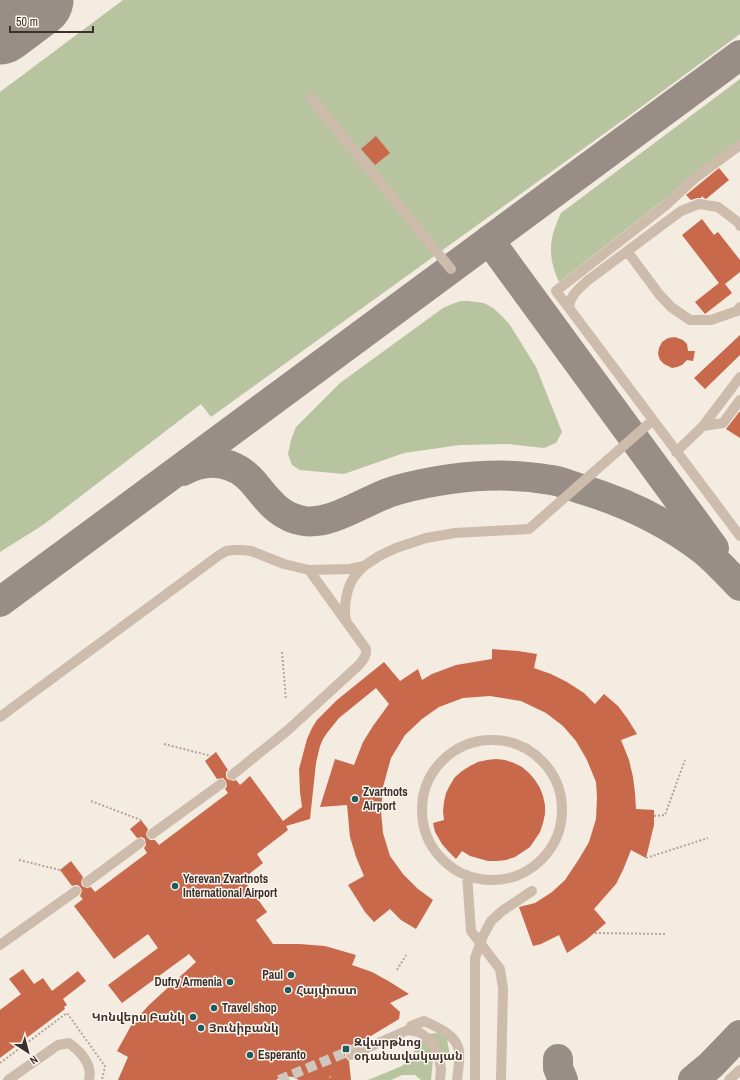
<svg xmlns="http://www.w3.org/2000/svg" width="740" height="1080" font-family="'Archivo Narrow','Noto Sans Armenian',sans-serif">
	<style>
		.green { fill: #b8c4a0 }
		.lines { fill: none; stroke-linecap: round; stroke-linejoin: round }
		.taxiway { stroke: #988e86; stroke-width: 30 }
		.runway { stroke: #988e86; stroke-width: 75 }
		.building { fill: #c8694b }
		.minor-tunnel { stroke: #cfc6bd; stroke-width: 10; stroke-dasharray: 10 5; stroke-linecap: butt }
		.path { stroke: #b9a596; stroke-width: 2; stroke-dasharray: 2 2; stroke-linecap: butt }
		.minor { stroke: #cdbbac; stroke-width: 10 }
		.minor-bridge { stroke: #cdbbac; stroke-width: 10 }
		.poi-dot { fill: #1f5a5e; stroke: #fbf5ee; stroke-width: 1.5 }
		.labels { text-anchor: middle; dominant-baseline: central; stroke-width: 3; stroke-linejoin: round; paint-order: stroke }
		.poi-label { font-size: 12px; font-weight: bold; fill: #3b302b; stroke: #fbf5ee; text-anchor: start }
	</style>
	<rect width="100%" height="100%" fill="#f4ebe1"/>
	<!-- green -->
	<path class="green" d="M123 0H740V34L637 110 211 417 201 404 43 525 0 552V92Z
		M740 79V142L691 179 559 282C547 255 549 239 561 213Z
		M461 301H468L484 303 493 308 502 316 510 325 536 367 562 432 556 443 544 448 507 444 460 445 404 453 344 474 300 470 292 465 288 454 291 440 296 427 340 383 443 308 452 304Z
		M438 1033 447 1039 450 1056 442 1052 433 1060 431 1080H421L415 1075H402L391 1080H368L402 1066 411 1058 418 1043 427 1034Z"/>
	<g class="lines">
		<!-- taxiway -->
		<path class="taxiway" d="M489 240 714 548
			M183 471C208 457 235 461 253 482 268 500 279 517 304 521 334 525 368 498 397 490 446 477 500 471 551 480 560 481 569 485 578 488 622 501 665 521 702 549 716 560 728 574 740 586
			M0 602 740 55
			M558 1059V1068L563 1080
			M693 1080 711 1065 740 1035"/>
		<!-- runway -->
		<path class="runway" d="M0 27 36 0"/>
	</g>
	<!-- building -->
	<path class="building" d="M376 136 390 153 375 165 361 149Z
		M719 168 729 180 706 199 704 198 702 196 701 198H697L691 200 686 195Z
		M702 219 714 235 718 232 740 260V272L725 284 732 293 705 314 695 302 719 283 682 235Z
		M740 335V355L705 389 694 378Z
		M675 337 683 340 687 344 688 351H695L693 361 687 360 682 365 677 367 672 368 664 364 660 360 658 354 659 348 662 342 668 338Z
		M740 411V438L726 429Z
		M492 649 518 651 537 654 534 668 551 674 567 682 584 693 595 704 604 694 618 706 627 718 637 734 621 740 629 760 633 777 635 793 636 809 654 810V825L646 858 631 850 623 870 616 884 594 909 606 923 586 940 567 953 559 935 541 944 533 946 519 907 535 903 552 892 565 880 579 859 589 842 596 819 597 797 596 782 587 760 576 741 563 726 546 713 521 701 490 696 463 698 439 707 422 719 405 735 391 758 383 787 381 811 383 833 390 856 403 874 418 889 433 900 416 929 401 920 390 909 374 922 365 912 348 885 364 876 356 857 350 837 347 805 320 807 335 759 354 765 363 742 373 726 389 704 376 688 339 718 327 733 323 739 320 746 316 763 310 819 286 826 288 830 257 854 263 863 243 879 267 912 256 920 273 944H299L325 946 356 955 352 965 372 972 390 982 409 994 390 1003 400 1012 399 1019 346 1051 345 1054V1057L349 1061 351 1080H299L293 1077 283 1076 276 1080H118L128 1057 117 1051 132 1024 149 1005 196 962 189 954 122 1003 108 985 158 948 148 934 114 959 74 906 83 899 80 896 82 891 81 888 78 885H75L72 886 60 870 71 861 83 877 81 882 82 886 87 888 91 887 95 892 147 853 144 848 146 845 145 839 142 837 137 838 130 829 141 820 148 829 146 834 147 837 150 840H155L159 845 228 793 225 789 227 786 226 781 223 778 217 779 205 761 216 752 228 770 226 772V776L227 779 233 781 236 780 240 785 250 776 283 821 302 807 300 792 299 769 307 739 312 728 317 720 337 700 384 662 400 681 418 669 422 680 432 674 456 665 492 659Z
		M496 759 505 760 514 763 522 767 529 773 535 780 540 788 543 796 545 805V814L543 823 540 832 530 847 515 857 506 860 497 861H488L470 856 462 851 456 859 448 851 442 844 435 832 433 823 444 820 443 811 444 802 446 793 450 785 455 777 462 771 470 766 478 762 487 760Z
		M23 969 34 984 43 978 52 991 78 971 86 981 63 999 67 1005 64 1007 65 1009 0 1058V1010L21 994 9 979Z"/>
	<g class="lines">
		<!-- minor-tunnel -->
		<path class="minor-tunnel" d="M279 1080 359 1047"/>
		<!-- path -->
		<path class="path" d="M282 652 286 700
			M164 744 211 756
			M91 801 141 820
			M654 816 665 815 685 760
			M646 858 708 838
			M19 860 60 870
			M595 933 665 934
			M397 970 406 955
			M0 1063 67 1013 105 1066 102 1080
			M330 1076 331 1080"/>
		<!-- minor -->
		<path class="minor" d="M311 98 451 269
			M740 226 739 223 718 207 699 204 681 211 587 281C578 290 570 295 569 308L740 536
			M627 251 659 294 671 307 690 320H711L737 311 740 307
			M569 308 556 291 665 206 694 179 740 145
			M703 426 723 423 740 400
			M676 452 703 426 740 377
			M346 620C343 607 347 586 355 576 358 572 361 569 364 566
			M0 717 218 556 226 551 234 550H242L251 551 284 564 309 570 350 569 364 566 379 556 396 548 426 538 455 533 529 529 653 420
			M422 810a70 70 0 1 1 140 0a70 70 0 1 1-140 0Z
			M232 775 288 730 359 665C363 660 367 656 366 649L309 570
			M152 834 221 784
			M467 875 471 931 500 969 503 988 501 1080
			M87 882 140 843
			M0 945 76 891
			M411 1026 424 1021C437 1027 457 1035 459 1051 460 1060 458 1071 457 1080
			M351 1055 408 1030 419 1032 431 1041 434 1046 439 1058 441 1069 440 1080
			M8 1080 58 1045 69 1043C81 1052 93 1064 89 1080
			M729 1080 740 1070"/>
		<!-- minor-bridge -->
		<path class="minor-bridge" d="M475 1080V958L483 936 491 921 502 911 532 891"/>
	</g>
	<!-- markers -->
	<g class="poi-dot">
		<circle cx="355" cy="799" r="4"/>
		<circle cx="175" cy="886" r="4"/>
		<circle cx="291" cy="975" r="4"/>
		<circle cx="230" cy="982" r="4"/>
		<circle cx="288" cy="990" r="4"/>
		<circle cx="214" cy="1008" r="4"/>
		<circle cx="193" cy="1017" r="4"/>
		<circle cx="201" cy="1028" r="4"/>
		<rect x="342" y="1045" width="8" height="8" rx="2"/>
		<circle cx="250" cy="1055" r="4"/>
	</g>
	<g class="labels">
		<!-- poi labels -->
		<g class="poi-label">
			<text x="363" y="792">Zvartnots<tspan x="363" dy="14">Airport</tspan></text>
			<text x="183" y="879">Yerevan Zvartnots<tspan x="183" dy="14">International Airport</tspan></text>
			<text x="283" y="975" text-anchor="end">Paul</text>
			<text x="222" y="982" text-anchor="end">Dufry Armenia</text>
			<text x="296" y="990">Հայփոստ</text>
			<text x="222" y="1008">Travel shop</text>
			<text x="185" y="1017" text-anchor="end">Կոնվերս Բանկ</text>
			<text x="209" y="1028">Յունիբանկ</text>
			<text x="354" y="1042">Զվարթնոց<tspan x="354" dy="14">օդանավակայան</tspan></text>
			<text x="258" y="1055">Esperanto</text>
		</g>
	</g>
	<!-- north arrow -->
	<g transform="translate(28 1052) rotate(144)" stroke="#fbf5ee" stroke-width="3" paint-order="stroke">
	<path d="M0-3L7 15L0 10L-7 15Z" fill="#3b302b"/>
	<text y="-6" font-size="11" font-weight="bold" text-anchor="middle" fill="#3b302b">N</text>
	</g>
	<!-- scale -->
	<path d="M10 26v6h83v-6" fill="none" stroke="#3b302b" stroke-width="2"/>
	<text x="16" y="26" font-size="12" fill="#3b302b" stroke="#fbf5ee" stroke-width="3" paint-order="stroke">50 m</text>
</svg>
